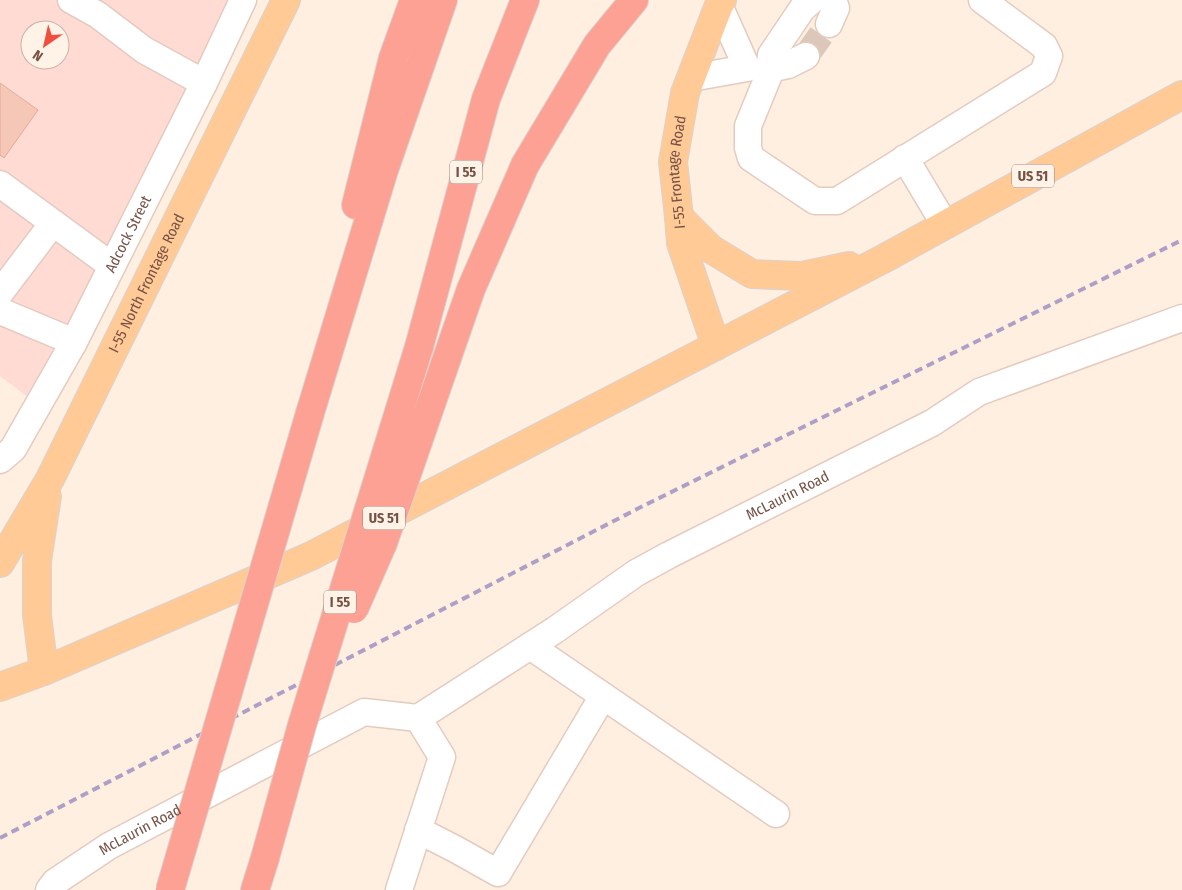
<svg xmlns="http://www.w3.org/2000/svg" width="1182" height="890" font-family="'Fira Sans Condensed',sans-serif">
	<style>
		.commercial { fill: #ffdbd4; fill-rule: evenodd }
		.building { fill: #f5c7b7; stroke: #e8aa96 }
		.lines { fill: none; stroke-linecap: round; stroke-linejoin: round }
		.minor-tunnel { stroke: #dcc8ba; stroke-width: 26; stroke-dasharray: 26 13; stroke-linecap: butt }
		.minor-casing { stroke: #e4cbbf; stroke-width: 29 }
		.major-casing { stroke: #dbd2cf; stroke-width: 30 }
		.highway-casing { stroke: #dbd2cf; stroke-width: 30 }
		.minor { stroke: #fff; stroke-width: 26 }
		.major { stroke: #ffca96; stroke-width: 28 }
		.highway { stroke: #fca193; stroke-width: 28 }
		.rail { stroke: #af9fc7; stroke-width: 4; stroke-dasharray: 8 5; stroke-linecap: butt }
		.highway-bridge-casing { stroke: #dbd2cf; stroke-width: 30; stroke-linecap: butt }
		.highway-bridge { stroke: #fca193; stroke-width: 28 }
		.labels { text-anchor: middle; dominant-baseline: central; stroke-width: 4; stroke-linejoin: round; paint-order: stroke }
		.shield { fill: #fff3e8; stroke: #9f8277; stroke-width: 1 }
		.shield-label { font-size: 14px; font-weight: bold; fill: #765146 }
		.street-label { font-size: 15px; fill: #765146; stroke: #fff3e8 }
	</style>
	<rect width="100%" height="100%" fill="#feefe1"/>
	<!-- commercial -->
	<path class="commercial" d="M0 0H229L32 400 0 376ZM30 30H60V60H30Z"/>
	<!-- building -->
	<path class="building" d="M0 83 38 110 4 158 0 155Z"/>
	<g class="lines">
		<!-- minor-tunnel -->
		<path class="minor-tunnel" d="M806 56 829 24"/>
		<defs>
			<g id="minor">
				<path d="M71 0 98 15 144 50 204 83"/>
				<path d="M812 0 802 9 771 55 768 77 748 126V148L751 158 815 201H837L1043 73 1049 56 1044 46 982 0"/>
				<path d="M829 24 836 8 833 0"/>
				<path d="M769 69 788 65 806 56"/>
				<path d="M691 78 747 68 719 5"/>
				<path d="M905 158 945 225"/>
				<path d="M0 184 112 266"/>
				<path d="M0 293 53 223"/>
				<path d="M0 311 74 342"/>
				<path id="s1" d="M0 460 13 449 74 342 204 83 243 0"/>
				<path d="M530 646 776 814"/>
				<path id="s2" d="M418 718 555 630 636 573 669 555 932 423 979 392 1182 318"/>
				<path d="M418 830 457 850 498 873 603 696"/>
				<path id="s3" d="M49 890 55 882 109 846 364 712 418 718 442 757 399 890"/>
			</g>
			<g id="major">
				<path d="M679 217 711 249 752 274 802 276 849 266"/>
				<path id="s4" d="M716 346 681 243 679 217 673 162 685 93 719 5 722 0"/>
				<path id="s5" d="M0 563 50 479 286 0"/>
				<path d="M44 671 37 615V561L47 496"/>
				<path d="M0 687 44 671 311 556 885 258 1182 95"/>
			</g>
			<path id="highway" d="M356 205 393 58 414 0
				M419 347 486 99 525 0
				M447 358 471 289 525 165 597 45 634 0
				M310 413 384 170 443 0
				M255 890 265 858"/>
		</defs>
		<!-- minor casing -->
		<use href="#minor" class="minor-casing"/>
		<!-- major casing -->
		<use href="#major" class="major-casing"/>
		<!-- highway casing -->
		<use href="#highway" class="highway-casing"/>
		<!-- minor -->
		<use href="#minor" class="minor"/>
		<!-- major -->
		<use href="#major" class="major"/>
		<!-- highway -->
		<use href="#highway" class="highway"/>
		<!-- rail -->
		<path class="rail" d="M0 838 637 509 1182 240"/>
		<defs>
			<path id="highway-bridge" d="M354 609 383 543 447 358
				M265 858 302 725 419 347
				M170 890 310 413"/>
		</defs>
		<!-- highway-bridge casing -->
		<use href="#highway-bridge" class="highway-bridge-casing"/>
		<!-- highway-bridge -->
		<use href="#highway-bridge" class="highway-bridge"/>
	</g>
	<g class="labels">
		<!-- shield labels -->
		<g class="shield">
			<rect x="450" y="160.5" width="32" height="23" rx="4"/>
			<rect x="1012" y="164.5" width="42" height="23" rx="4"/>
			<rect x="363" y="506.5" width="42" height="23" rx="4"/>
			<rect x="324" y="590.5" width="32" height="23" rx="4"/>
		</g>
		<g class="shield-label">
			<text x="466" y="172">I 55</text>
			<text x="1033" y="176">US 51</text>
			<text x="384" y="518">US 51</text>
			<text x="340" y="602">I 55</text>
		</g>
		<!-- street labels -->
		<g class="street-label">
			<text stroke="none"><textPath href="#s4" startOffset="180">I-55 Frontage Road</textPath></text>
			<text stroke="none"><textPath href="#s1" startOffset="261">Adcock Street</textPath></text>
			<text stroke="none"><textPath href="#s5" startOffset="316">I-55 North Frontage Road</textPath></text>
			<text stroke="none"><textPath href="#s2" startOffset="432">McLaurin Road</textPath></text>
			<text stroke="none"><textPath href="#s3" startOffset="110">McLaurin Road</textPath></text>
		</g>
	</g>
	<!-- north arrow -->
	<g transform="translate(45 45) rotate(214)"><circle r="24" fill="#fff3e8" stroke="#c8b2a7"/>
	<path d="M0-4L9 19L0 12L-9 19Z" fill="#f04e3e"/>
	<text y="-8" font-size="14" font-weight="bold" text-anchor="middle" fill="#765146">N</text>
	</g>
</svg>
